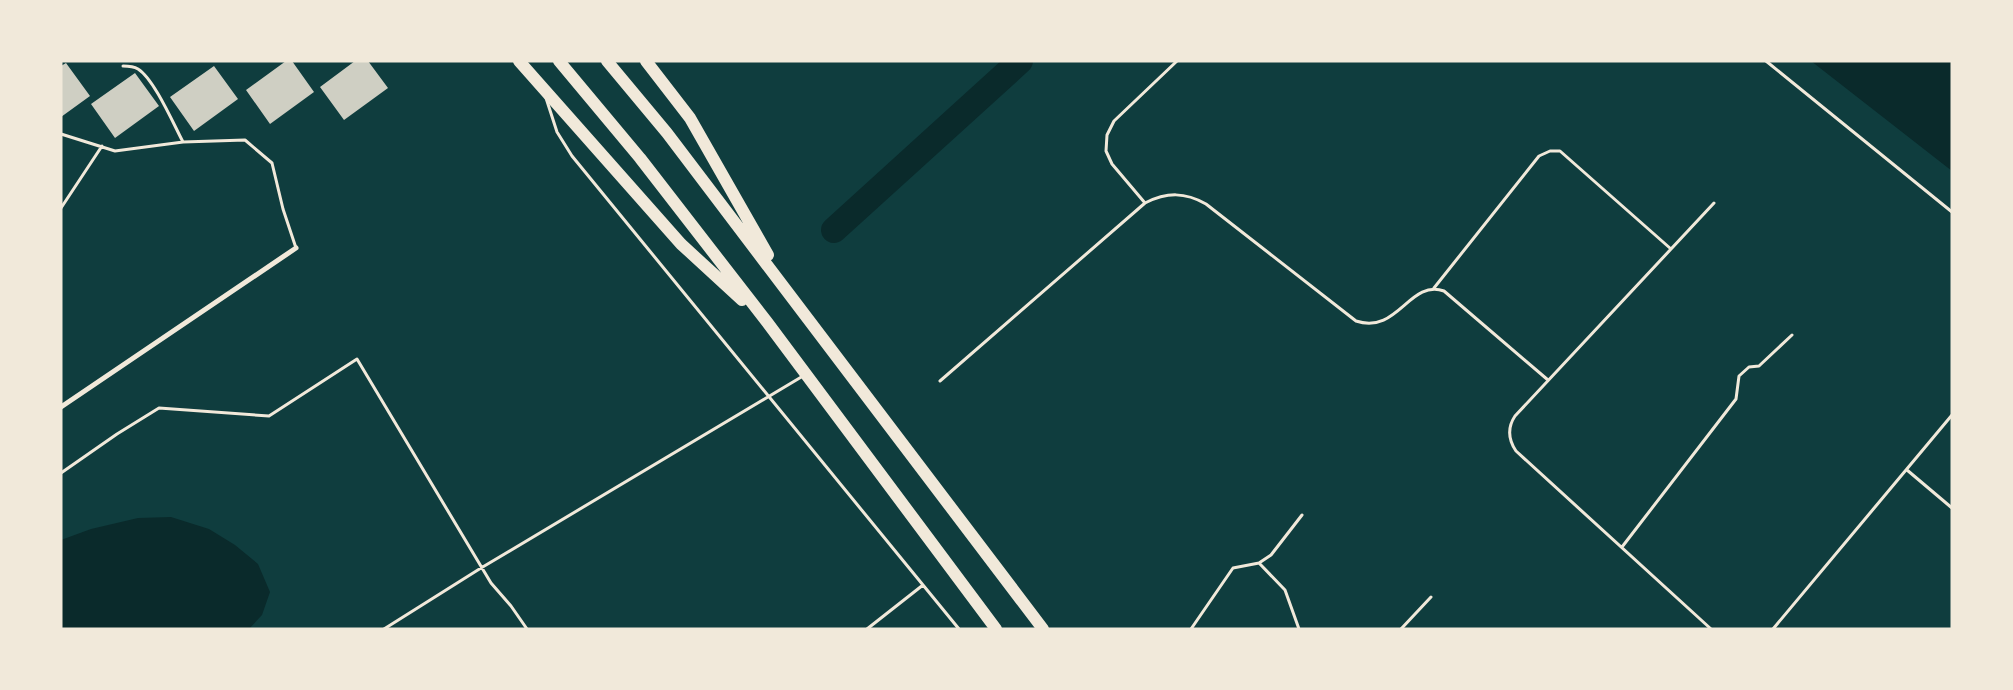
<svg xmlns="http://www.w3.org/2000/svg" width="2013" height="690" font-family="'Noto Sans',sans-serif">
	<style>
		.water { fill: #0a2a2b }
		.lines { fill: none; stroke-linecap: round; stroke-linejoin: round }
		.river { stroke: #0a2a2b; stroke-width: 26 }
		.building { fill: #cfcfc3 }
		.service { stroke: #f1e9da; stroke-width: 3 }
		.minor { stroke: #f1e9da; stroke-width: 5 }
		.motorway { stroke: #f1e9da; stroke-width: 12 }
	</style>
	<rect width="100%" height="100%" fill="#0f3d3e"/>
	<!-- water -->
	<path class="water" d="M1811 61H1952V171Z
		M171 517 209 529 235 545 258 564 270 592 262 615 249 629H61V540L91 529 138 518Z"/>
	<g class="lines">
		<!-- river -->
		<path class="river" d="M834 230 1020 61"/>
	</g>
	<!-- building -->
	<path class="building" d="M286 61H292L314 92 270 124 246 90Z
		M355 61H368L388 88 344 120 320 87Z
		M66 63 90 96 61 117V66Z
		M214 66 238 99 194 131 170 97Z
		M135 73 159 106 115 138 91 104Z"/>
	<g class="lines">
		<!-- service -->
		<path class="service" d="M1766 61 1952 212
			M123 66C128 66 133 66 138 69 154 79 173 123 183 142
			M546 98 557 132 572 156 959 629
			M61 134 115 151 183 142 245 140 272 163 283 209 296 248
			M1145 203 1112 164 1106 151 1107 135 1114 121 1177 61
			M61 208 102 146
			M1434 288 1539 156 1550 151H1560L1671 249
			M940 381 1145 203C1167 192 1185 192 1206 204L1356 321C1398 335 1409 279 1444 291L1548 380
			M1907 470 1952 508
			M61 473 117 434 159 408 269 416 357 359 491 583 511 606 527 629
			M1622 547 1736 399 1739 376 1749 367 1759 366 1792 335
			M1259 563 1285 590 1299 629
			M384 629 481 568 803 376
			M867 629 923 585
			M1191 629 1233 568 1259 563 1271 555 1302 515
			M1401 629 1431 597
			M1711 629 1516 451C1508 439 1507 428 1515 416L1714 203
			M1773 629 1952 415"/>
		<!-- minor -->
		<path class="minor" d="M61 407 296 248"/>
		<!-- motorway -->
		<path class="motorway" d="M519 61 681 244 742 300
			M559 61 640 158 767 322 996 629
			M607 61 667 133 1043 629
			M646 61 690 118 768 255"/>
	</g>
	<!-- border -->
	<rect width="2013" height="690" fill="none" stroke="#f1e9da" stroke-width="125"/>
</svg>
